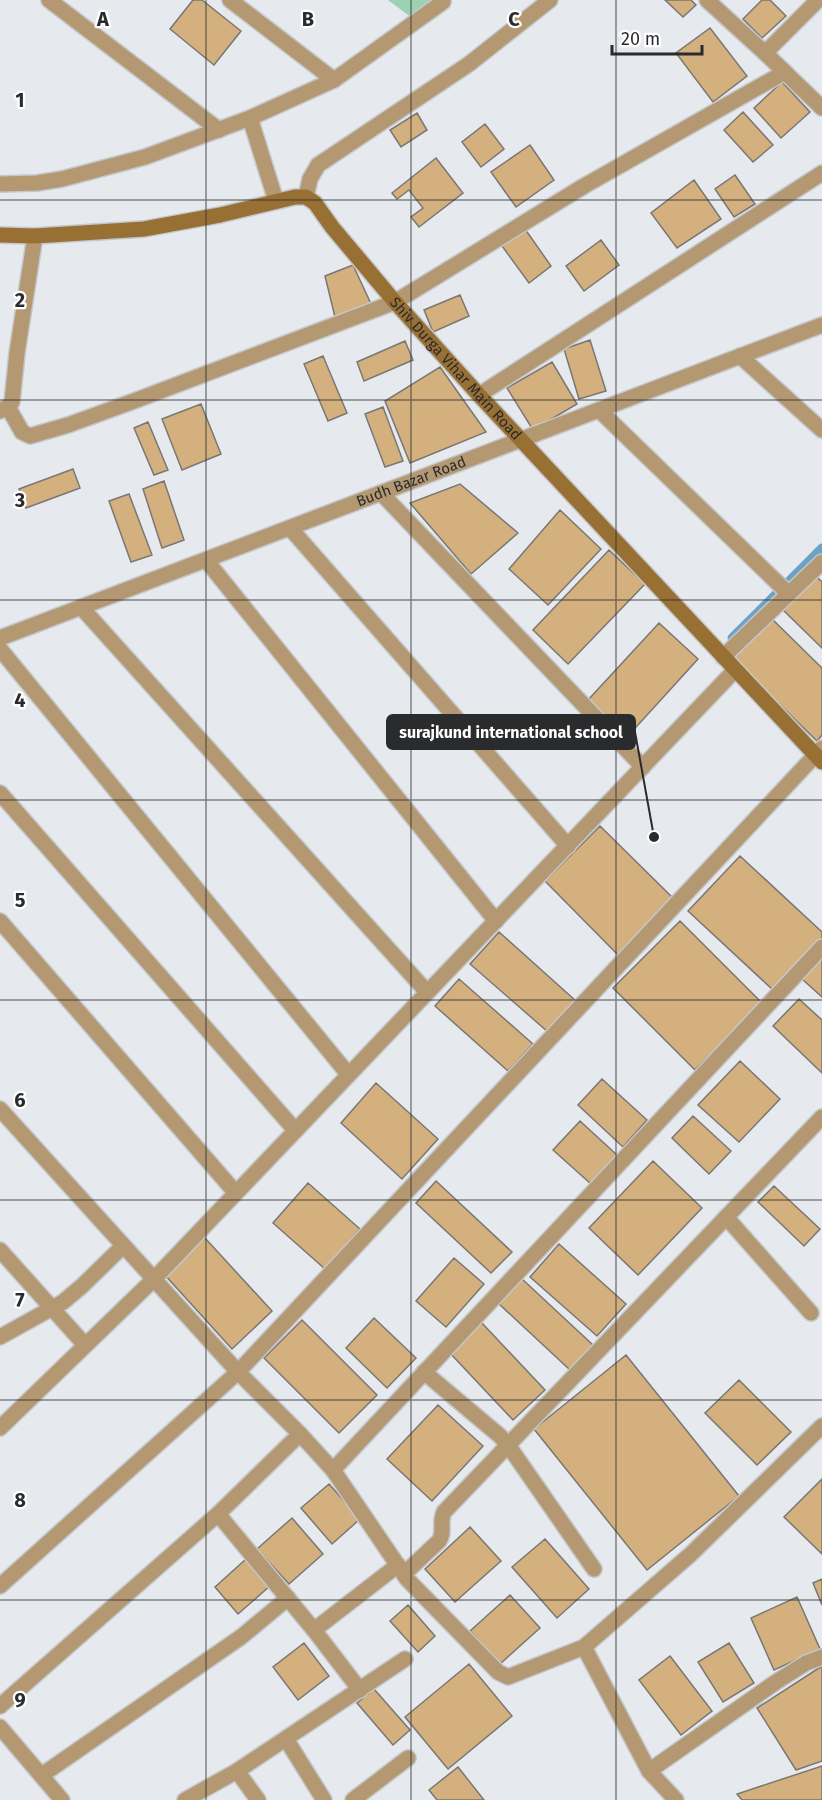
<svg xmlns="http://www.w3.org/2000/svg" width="822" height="1800" font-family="'Fira Sans',sans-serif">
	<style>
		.green { fill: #9cd1b2 }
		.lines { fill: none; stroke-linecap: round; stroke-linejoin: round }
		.stream { stroke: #6ca2c6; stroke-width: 9 }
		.building { fill: #d3b07e; stroke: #7a7773; stroke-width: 1.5 }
		.street-casing { stroke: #c4c7cb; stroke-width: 18 }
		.secondary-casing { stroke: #c4c7cb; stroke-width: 18 }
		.street { stroke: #b49872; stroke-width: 15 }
		.secondary { stroke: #997033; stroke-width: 15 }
		.grid { fill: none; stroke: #2a2b2d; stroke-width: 1.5; stroke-opacity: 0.55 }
		.labels { text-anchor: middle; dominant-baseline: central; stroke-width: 4.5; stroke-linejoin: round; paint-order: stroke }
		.street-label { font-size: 15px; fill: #2a2b2d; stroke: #fff }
		.grid-label { font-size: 20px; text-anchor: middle; font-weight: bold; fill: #2a2b2d; stroke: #fff; stroke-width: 4.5; stroke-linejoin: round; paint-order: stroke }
		.leader { fill: none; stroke: #2a2b2d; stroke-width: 2 }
		.callout-dot { fill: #2a2b2d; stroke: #fff; stroke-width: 2 }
		.callout { fill: #2a2b2d; stroke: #2a2b2d; stroke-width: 2 }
		.callout-label { font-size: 16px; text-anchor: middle; font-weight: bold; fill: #fff }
	</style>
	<rect width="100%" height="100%" fill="#e6e9ee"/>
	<!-- green -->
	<path class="green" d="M388 0H431L416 21Z"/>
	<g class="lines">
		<!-- stream -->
		<path class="stream" d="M732 638 822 548"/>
	</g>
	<!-- building -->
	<path class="building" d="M193 0H202L241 31 214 65 170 29Z
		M665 0H691L696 5 683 17Z
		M762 0H770L786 16 762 38 743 19Z
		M710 28 747 76 713 102 676 53Z
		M782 82 810 112 781 138 754 108Z
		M743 112 773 145 753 162 724 130Z
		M417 113 427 130 401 147 390 130Z
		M485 124 504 149 481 167 462 142Z
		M530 145 554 180 516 207 491 172Z
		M436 158 463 193 419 227 411 217 423 208 409 190 397 199 392 193Z
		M735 175 755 204 734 217 715 189Z
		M694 180 721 219 677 248 651 213Z
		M525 229 551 266 529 283 502 246Z
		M601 240 619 265 584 291 566 266Z
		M353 265 372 306 335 317 325 276Z
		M460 295 469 316 433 332 424 310Z
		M590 340 606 391 579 399 564 349Z
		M405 341 413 360 364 381 357 362Z
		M323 356 347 413 328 421 304 364Z
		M552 362 577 404 533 430 507 388Z
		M440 367 486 432 410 463 385 401Z
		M201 404 221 454 182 470 162 419Z
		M383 407 403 461 385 467 365 414Z
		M148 422 168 470 154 475 134 428Z
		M73 469 80 488 26 508 19 489Z
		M164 481 184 540 162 548 143 489Z
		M460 484 518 533 471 574 410 503Z
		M129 494 152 555 131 562 109 501Z
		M560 510 601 549 548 605 509 569Z
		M609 550 645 584 568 664 533 630Z
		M815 575 822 582V648L782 609Z
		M770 617 822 668V735L817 741 730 656Z
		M659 623 698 659 628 736 588 700Z
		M600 826 674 899 618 955 545 881Z
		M740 856 822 932V938L773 990 688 911Z
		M680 921 762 1003 695 1070 613 988Z
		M499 932 576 1001 548 1032 470 964Z
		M822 957V997L802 979Z
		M459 979 533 1044 508 1071 435 1006Z
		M799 999 822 1020V1073L773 1026Z
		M740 1061 780 1099 739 1142 698 1105Z
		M602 1079 647 1120 623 1147 578 1105Z
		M376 1083 438 1139 402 1179 341 1123Z
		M693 1116 731 1151 709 1174 672 1138Z
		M580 1121 617 1155 591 1184 553 1150Z
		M653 1161 702 1208 638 1275 589 1228Z
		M436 1181 512 1252 491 1273 416 1203Z
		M308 1183 360 1229 325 1269 273 1223Z
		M774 1186 820 1229 804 1246 758 1202Z
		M204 1237 272 1311 232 1349 164 1274Z
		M559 1244 626 1304 597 1336 530 1277Z
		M454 1258 484 1284 446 1327 416 1301Z
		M521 1278 593 1345 570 1370 498 1303Z
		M374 1318 416 1358 387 1388 346 1348Z
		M302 1320 377 1395 339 1433 264 1358Z
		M481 1322 545 1390 513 1420 449 1352Z
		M626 1355 739 1496 647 1570 534 1429Z
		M739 1380 791 1432 757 1465 705 1413Z
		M438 1405 483 1446 432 1501 387 1459Z
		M822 1479V1554L784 1517Z
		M329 1484 360 1519 332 1544 301 1508Z
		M292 1518 323 1554 289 1584 257 1549Z
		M470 1527 501 1561 455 1602 425 1569Z
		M545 1539 589 1589 557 1618 512 1567Z
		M246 1559 271 1585 238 1614 215 1587Z
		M822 1579V1605L813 1583Z
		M510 1595 540 1628 500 1664 470 1631Z
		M797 1597 820 1649 774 1670 751 1618Z
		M408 1605 435 1636 418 1652 390 1621Z
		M304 1643 329 1676 298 1700 273 1667Z
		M729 1643 754 1683 723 1702 698 1662Z
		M670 1656 712 1711 681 1735 639 1680Z
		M469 1664 512 1716 448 1769 405 1717Z
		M822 1666V1761L796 1770 757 1708Z
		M374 1689 410 1730 393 1745 357 1703Z
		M822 1766V1800H742L737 1794Z
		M458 1767 484 1800H437L429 1790Z"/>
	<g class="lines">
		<defs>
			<g id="street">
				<path d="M49 0 219 130"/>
				<path d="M230 0 334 80"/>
				<path d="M707 0 765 53 822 108"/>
				<path d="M765 53 818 0"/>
				<path d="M250 118 276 201"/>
				<path d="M0 184 37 183 62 179 145 157 250 118 334 80 443 2"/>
				<path d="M306 197 310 179 318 165 469 64 550 0"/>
				<path d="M740 356 822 430"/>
				<path d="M479 395 822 173"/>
				<path d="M8 407 22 432 30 436 68 425 134 401 395 302 584 186 785 72"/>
				<path d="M599 410 789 594"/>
				<path d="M0 411 8 407 12 402 17 353 35 236"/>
				<path d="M381 493 643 767"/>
				<path d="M290 528 568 846"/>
				<path d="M206 560 496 921"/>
				<path d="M81 607 427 992"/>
				<path id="s1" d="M0 638 822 325"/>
				<path d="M0 649 348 1074"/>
				<path d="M723 657 822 562"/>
				<path d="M0 793 295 1130"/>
				<path d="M0 921 235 1192"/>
				<path d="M0 1109 238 1372 300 1434 333 1470 407 1579 498 1672 508 1677 584 1647 691 1554 822 1426"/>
				<path d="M726 1217 811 1313"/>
				<path d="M0 1250 85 1345"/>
				<path d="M0 1337 63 1302 82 1286 123 1246"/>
				<path d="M424 1372 500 1436 508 1445 594 1569"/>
				<path d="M0 1428 153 1280 735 670"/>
				<path d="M333 1470 822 947"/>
				<path d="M218 1514 314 1630 360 1690"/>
				<path d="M404 1574 439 1541C445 1533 439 1522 444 1512L822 1117"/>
				<path d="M0 1586 238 1372 822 748"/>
				<path d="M314 1630 398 1565"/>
				<path d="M584 1647 649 1771 676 1800"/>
				<path d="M0 1706 218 1514 300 1434"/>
				<path d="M0 1727 62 1800"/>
				<path d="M286 1739 324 1800"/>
				<path d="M237 1771 258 1800"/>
				<path d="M649 1771 776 1682 806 1663 822 1657"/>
				<path d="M42 1775 241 1637 288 1598"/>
				<path d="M185 1800 237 1771 405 1659"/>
				<path d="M353 1800 408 1758"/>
			</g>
			<g id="secondary">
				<path id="s2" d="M0 235 35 236 144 229 220 215 295 197H306L315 203 332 227 395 302 479 395 822 762"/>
			</g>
		</defs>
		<!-- street casing -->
		<use href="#street" class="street-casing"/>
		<!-- secondary casing -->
		<use href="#secondary" class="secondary-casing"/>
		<!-- street -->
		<use href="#street" class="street"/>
		<!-- secondary -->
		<use href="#secondary" class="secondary"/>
	</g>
	<!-- grid -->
	<path class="grid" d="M206 0V1800M411 0V1800M616 0V1800M0 200H822M0 400H822M0 600H822M0 800H822M0 1000H822M0 1200H822M0 1400H822M0 1600H822"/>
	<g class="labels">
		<!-- street labels -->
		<g class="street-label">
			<text stroke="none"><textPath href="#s2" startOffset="538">Shiv Durga Vihar Main Road</textPath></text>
			<text stroke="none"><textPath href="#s1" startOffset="440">Budh Bazar Road</textPath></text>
		</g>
	</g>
	<g class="grid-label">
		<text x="103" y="26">A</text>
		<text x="308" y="26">B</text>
		<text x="514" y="26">C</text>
		<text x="20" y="107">1</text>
		<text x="20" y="307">2</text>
		<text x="20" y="507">3</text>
		<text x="20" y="707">4</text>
		<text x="20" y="907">5</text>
		<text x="20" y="1107">6</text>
		<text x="20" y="1307">7</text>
		<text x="20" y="1507">8</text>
		<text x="20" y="1707">9</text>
	</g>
	<!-- callouts -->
	<path class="leader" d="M654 837L635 732"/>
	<circle class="callout-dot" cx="654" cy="837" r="6"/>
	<rect class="callout" x="387" y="715" width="248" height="34" rx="6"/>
	<g class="callout-label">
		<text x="511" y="738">surajkund international school</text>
	</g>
	<!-- scale -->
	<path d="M612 45v9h90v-9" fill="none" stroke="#2a2b2d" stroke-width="3"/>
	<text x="621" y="45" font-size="18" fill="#2a2b2d" stroke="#ffffff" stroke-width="4.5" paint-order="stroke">20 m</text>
</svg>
